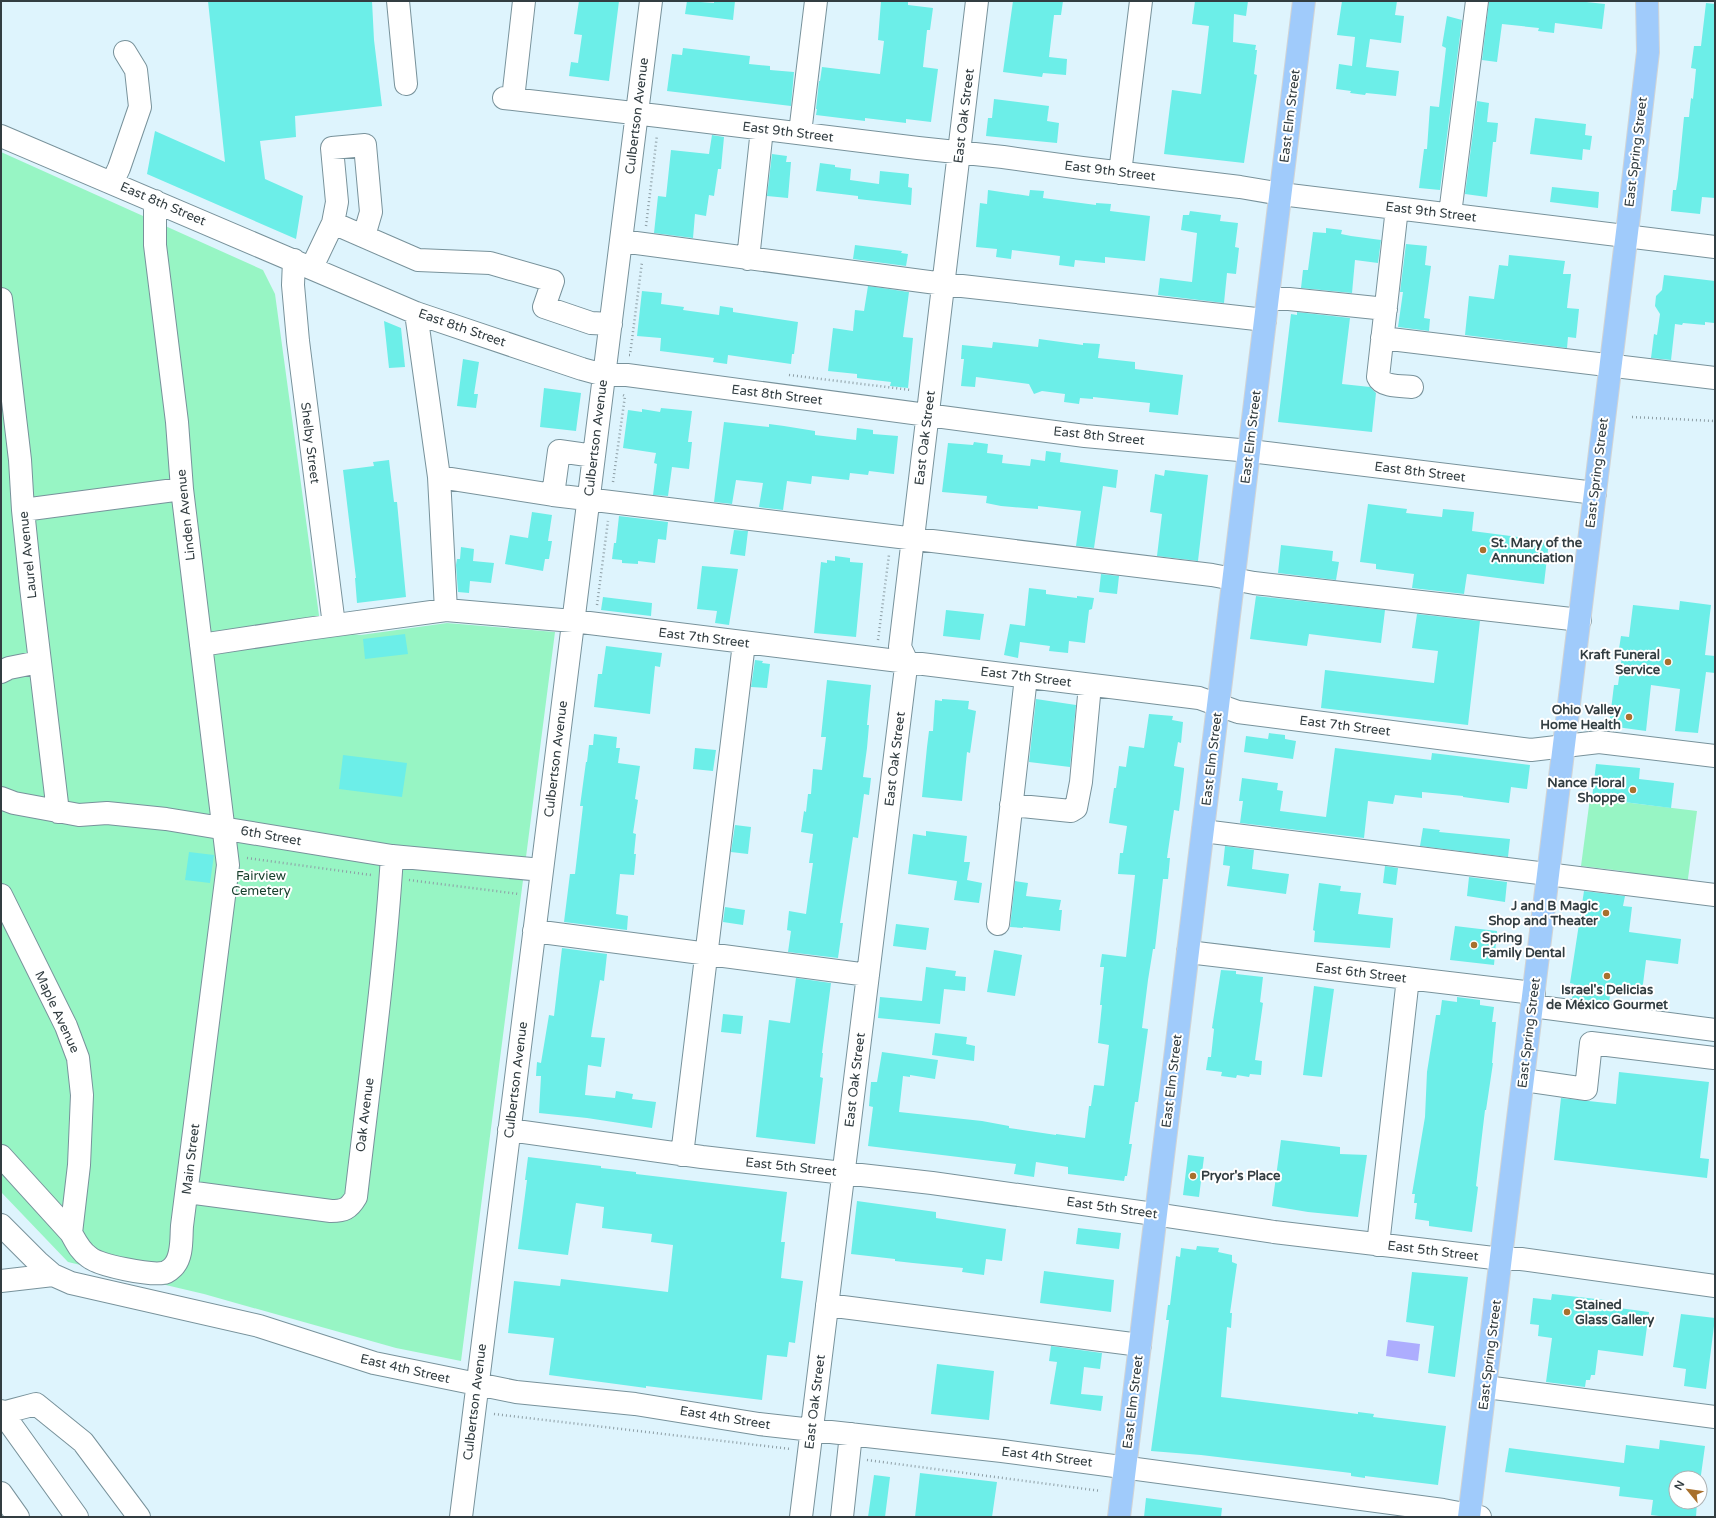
<svg xmlns="http://www.w3.org/2000/svg" width="1716" height="1518" font-family="'Varela Round',sans-serif">
	<style>
		.green { fill: #97f5c4 }
		.water { fill: #adadfe }
		.building { fill: #6ceee8 }
		.lines { fill: none; stroke-linecap: round; stroke-linejoin: round }
		.minor-casing { stroke: #78929b; stroke-width: 24 }
		.major-casing { stroke: #d2d4d5; stroke-width: 24 }
		.path { stroke: #8d9ea5; stroke-width: 2.5; stroke-dasharray: 1 3; stroke-linecap: butt }
		.minor { stroke: #fff; stroke-width: 22 }
		.major { stroke: #a0cbfb; stroke-width: 22 }
		.poi-dot { fill: #a8702d; stroke: #fff; stroke-width: 1.5 }
		.labels { text-anchor: middle; dominant-baseline: central; stroke-width: 4; stroke-linejoin: round; paint-order: stroke }
		.street-label { font-size: 13px; fill: #323d41; stroke: #fff }
		.poi-label { font-size: 13px; font-weight: bold; fill: #323d41; stroke: #fff; text-anchor: start }
		.park-label { font-size: 13px; fill: #153e2b; stroke: #fff }
	</style>
	<rect width="100%" height="100%" fill="#def4fd"/>
	<!-- green -->
	<path class="green" d="M1 152 263 270 275 294 321 630 361 635 447 623 555 632 461 1361 396 1348 204 1294 68 1262 1 1192Z
		M1590 798 1697 811 1687 886 1629 879 1630 872 1581 866Z"/>
	<!-- water -->
	<path class="water" d="M1388 1340 1420 1344 1418 1361 1386 1356Z"/>
	<!-- building -->
	<path class="building" d="M208 1H372L374 40 382 106 295 116 296 137 260 141 265 179 303 196 296 239 147 174 155 131 225 162Z
		M579 1H619L609 81 569 76 571 62 578 63 582 35 574 34Z
		M687 1 714 3V1H735L733 20 685 14Z
		M881 1H908V5L933 8 930 30H927L923 67 938 69 931 122 906 119V123L865 118V121L816 115 817 109H816L819 81H820L822 67 880 74 884 41 878 40Z
		M1013 1H1063L1061 15H1054L1049 57 1067 59 1066 75 1043 73 1042 77 1003 72Z
		M1195 1H1248L1246 16 1234 14 1233 42 1256 45 1255 50H1257L1254 74 1257 75 1244 163 1164 154 1172 90 1201 94 1209 26 1192 24Z
		M1342 1H1397L1395 15 1404 16 1401 43 1370 39 1366 67 1399 71 1396 96 1366 93 1365 95 1350 93 1351 91 1336 89 1339 64 1352 66 1355 37 1337 35Z
		M1489 1H1577L1605 4 1602 29 1555 23 1554 33 1538 31 1539 28 1502 24 1497 62 1482 60Z
		M1706 3 1715 4V198L1702 197 1700 214 1671 211 1673 190H1676L1678 178 1684 117H1689L1691 98 1693 99 1696 69 1691 68 1694 46H1701Z
		M1447 16 1462 20 1440 190 1419 188 1424 149H1427L1430 106 1439 107 1446 48 1442 46Z
		M683 48 750 56 749 64 770 66V70L794 72 791 106 667 91 672 54 682 55Z
		M994 99 1049 106 1047 121 1059 123 1057 143 986 136 988 118H992Z
		M1477 101 1489 103 1487 122 1498 123 1496 142H1493L1487 197 1465 194Z
		M1535 118 1586 124 1585 135 1592 136 1590 150 1583 149 1582 160 1530 154Z
		M712 135 724 137 721 169H718L714 196 709 195 706 216 695 214 693 238 654 233 658 196 666 197 671 150 709 154Z
		M772 154 787 156 786 162H791L788 198 767 196Z
		M820 163 835 165V167L851 169 850 180 879 184 880 171 909 174 908 187 912 188 911 205 858 199V196L816 191Z
		M1552 187 1599 192 1598 208 1550 202Z
		M988 190 1029 196 1030 190 1044 191 1043 198 1096 205V203L1111 204 1110 211 1150 216 1145 261 1105 257V263L1075 260 1074 267 1059 265 1060 256 1012 250 1011 259 996 257 997 249 976 247 980 203 987 204Z
		M1190 211 1221 215 1220 221 1238 223 1235 247 1239 248 1236 274 1227 273 1224 303 1158 295 1160 278 1192 282 1197 233 1181 230 1183 215H1189Z
		M1326 228 1342 230 1341 234 1351 236 1381 240 1378 263 1355 260 1352 293 1301 288 1303 270H1308L1313 232 1326 233Z
		M1406 244 1427 246 1425 265 1431 266 1424 318 1430 319 1429 331 1398 327 1403 292H1400Z
		M855 245 902 251 901 253 908 254 906 266 853 259Z
		M1509 255 1565 261 1563 274H1571L1567 308 1579 309 1576 338 1568 337 1567 348 1465 335 1469 296 1494 299 1499 265 1508 266Z
		M1664 275 1715 281 1714 323 1705 322V325L1683 323 1682 325 1675 324 1671 360 1651 358 1654 334 1657 335 1660 314 1655 306 1656 296 1662 290Z
		M868 286 909 292 903 337 913 338 908 388 890 386 891 382 857 378V374L828 371 833 328 853 331 855 310 864 311Z
		M642 291 662 293 661 304 684 307 683 310 719 315 720 306 733 308V312L798 322 794 354H792L791 364 728 355 727 364 713 362 714 358 660 351 661 338 637 336Z
		M1297 312 1350 318 1342 384 1370 387 1376 393 1372 432 1278 422 1291 314 1297 315Z
		M384 321 401 328 405 367 389 368Z
		M1039 339 1083 345V343L1100 344 1098 358 1135 362V369L1183 375 1178 415 1149 412 1150 403 1093 397V399L1080 398 1079 404 1064 402 1065 394 1042 391 1034 394 1029 384 976 377 975 387 961 386 964 359H961L962 345 992 348 993 342 1038 347Z
		M463 359 479 362 474 394H478L476 408 457 406Z
		M544 388 581 393 576 431 540 427Z
		M661 408 692 411 688 442H692L689 469 672 467 668 496 653 495 657 464 654 463 656 453 623 448 628 410 642 412V409L660 412Z
		M724 422 769 427V424L784 426 815 431V435L856 440 857 428 873 430V434L898 436 894 474 869 471 868 475 850 473 849 480 812 476 811 484 787 481 783 510 759 507 763 483 736 480 732 504 714 502Z
		M974 442 988 444 987 453 1003 455 1002 463 1030 466 1031 459 1045 461 1046 451 1061 453 1060 462 1118 470 1116 488 1103 486 1094 548 1076 546 1081 511 1038 506V509L1001 506 986 503 987 496 942 492 948 443 973 445Z
		M389 460 394 502H397L406 597 357 603 355 578H356L343 470 374 466 373 462Z
		M1165 470 1208 475 1198 561 1157 556 1162 514 1150 512 1155 474 1164 476Z
		M1368 504 1407 509 1406 513 1442 517 1443 509 1474 512 1472 531 1549 541 1544 584 1467 574 1464 594 1412 588 1414 574 1376 569V564L1360 562Z
		M532 512 552 515 548 541H552L549 559H545L543 571 505 564 510 535 528 538Z
		M619 516 668 522 666 540 658 539 655 563 638 561V564L622 563V560L612 559 614 543H616Z
		M734 530 748 531 745 556 730 554Z
		M1281 545 1333 551 1332 561 1339 562 1336 580 1278 573Z
		M461 547 474 549 473 561 494 563 491 583 470 581 469 593 458 592 456 565 457 559H460Z
		M835 556 850 558V562L863 563 856 637 814 633 821 562 827 563V560L835 561Z
		M702 566 738 569 729 625 715 623 717 611 697 609Z
		M1101 574 1119 576 1117 594 1099 592Z
		M1029 588 1046 590V594L1077 598V596L1094 598 1092 609 1089 610 1085 643 1069 641 1068 653 1049 651 1050 646 1020 642 1018 658 1004 655 1010 624 1025 626Z
		M1256 596 1385 610 1381 643 1309 634 1307 646 1250 639Z
		M603 597 652 603 651 616 601 610Z
		M1680 601 1711 605 1705 655 1715 656V673L1706 672 1698 733 1675 731 1680 689 1651 685 1646 731 1609 726 1614 685H1618L1622 656 1618 655 1621 636 1629 637 1633 605 1679 610Z
		M946 610 984 614 980 640 943 636Z
		M1417 614 1480 621 1468 725 1321 708 1325 670 1434 683 1438 651 1412 648Z
		M405 634 408 654 365 659 363 639Z
		M606 646 662 653 660 667 655 666 650 714 594 707 598 674H602Z
		M755 660 763 661 762 663 770 664 767 688 751 687Z
		M827 680 871 685 867 725H869L867 748 863 777 871 778 869 795 864 794 858 838 853 837 840 923H843L838 958 788 952 791 931 787 930 789 911 806 914 813 863H809L813 834 801 832 804 811 806 812 808 794H811L813 769 822 770 826 737H821Z
		M942 699 969 701 968 709 976 711 970 753 967 752 962 801 922 797 927 747 929 731H933L935 700 942 701Z
		M1036 699 1076 705 1070 767 1029 762Z
		M1149 714 1173 716 1172 720 1183 722 1181 743 1178 742 1174 766 1184 768V770L1179 811 1174 810 1167 858H1170L1168 879H1163L1155 949H1153L1148 980 1142 1028 1148 1029 1138 1102H1135L1129 1144H1132L1127 1176H1125L1124 1181 1068 1174V1167L1036 1162 1034 1177 1014 1174 1016 1164 868 1146 873 1107 869 1106 871 1082H877L882 1052 938 1060 935 1079 910 1075V1077L903 1076 899 1112 982 1121 1009 1126V1128L1056 1135V1134L1085 1138 1089 1106H1091L1094 1085 1104 1086 1109 1045 1098 1043 1102 1005H1100L1104 967H1100L1102 954 1126 957 1135 875 1118 874 1120 853H1123L1127 826 1109 823 1114 788H1116L1119 766 1126 767 1129 746 1144 748Z
		M1269 733 1285 735V739L1296 741 1293 759 1244 752 1246 736 1268 739Z
		M594 734 617 737 616 748H620L618 763 640 766 635 799 638 800 633 833 636 834 634 854H636L634 875 620 874 616 914 628 916 627 930 564 922 570 874H575L583 806H580L586 762H587L589 745H593Z
		M695 748 716 750 713 771 693 769Z
		M1335 748 1431 760 1432 753 1530 765 1527 789 1511 787 1509 803 1463 797V796L1422 792V798L1395 795 1393 804 1368 801 1364 838 1240 823 1243 801H1239L1242 778 1278 783 1277 790 1283 791 1280 811 1326 817Z
		M343 755 407 763 402 797 339 789Z
		M1596 764 1640 768 1639 779 1674 783 1671 808 1592 798Z
		M735 825 751 827 748 854 731 852Z
		M1423 828 1440 830 1439 832 1510 839 1508 857 1420 846Z
		M926 831 967 836 964 862H970L967 880 982 883 979 903 954 900 957 881 908 874 913 834 926 836Z
		M1225 846 1254 850 1252 869 1289 874 1286 894 1227 886 1230 866 1223 865Z
		M189 852 214 855 210 883 185 880Z
		M1385 866 1398 868 1396 885 1383 883Z
		M1469 877 1507 882 1505 902 1467 896Z
		M1015 881 1028 883 1026 896 1061 900 1059 910H1062L1060 931 1023 927V928L1010 927Z
		M1319 883 1341 886 1340 891 1361 893 1358 914 1393 918 1390 948 1314 942 1315 931 1313 930Z
		M1584 891 1625 896 1623 906 1632 907 1629 932 1681 939 1678 964 1646 960 1642 992 1611 988 1609 1003 1572 999 1574 984 1570 983Z
		M725 907 745 910 743 925 723 922Z
		M896 924 929 928 926 950 893 946Z
		M1455 926 1497 931 1494 965 1450 960Z
		M562 948 607 954 604 981 600 980 591 1037 605 1038 601 1067 588 1065 585 1095 615 1098 616 1091 633 1094 632 1099 656 1102 652 1128 587 1118 539 1113 541 1076H536L537 1062 541 1063 549 1015 554 1016Z
		M994 950 1022 955 1015 996 987 992Z
		M926 967 956 971 955 976 966 977 965 991 944 989 940 1024 878 1018 880 997 922 1001Z
		M1221 970 1236 971V974L1263 977 1260 1002 1263 1003 1255 1060 1262 1061 1261 1075 1250 1074 1249 1077 1237 1075 1236 1078 1221 1076 1222 1072 1206 1070 1208 1057H1211L1214 1029 1212 1028Z
		M796 978 831 983 822 1053H823L820 1077 823 1078 815 1144 756 1137 769 1020 790 1023Z
		M1314 986 1334 989 1322 1077 1303 1075Z
		M1457 997 1480 1000V1005L1494 1007 1492 1022H1496L1492 1063H1493L1486 1110H1485L1476 1186 1478 1187 1472 1232 1429 1226V1221L1415 1219 1417 1203H1414L1415 1194H1412L1425 1117 1427 1072 1436 1015H1440L1442 1000 1457 1002Z
		M723 1014 743 1016 741 1034 721 1032Z
		M935 1033 967 1037 966 1044 975 1046 974 1061 932 1055Z
		M1619 1072 1709 1082 1700 1158 1709 1159 1707 1178 1554 1160 1561 1098 1616 1104Z
		M1281 1140 1340 1147V1154L1367 1155 1358 1217 1308 1212 1272 1206Z
		M1188 1155 1204 1157 1199 1197 1183 1195Z
		M528 1157 601 1166V1168L636 1172V1174L787 1192 781 1242H785L781 1278 803 1281 795 1343 789 1342 787 1357 767 1355 762 1400 646 1386V1388L549 1375 554 1338 508 1333 514 1281 560 1286 561 1279 668 1292 673 1245 651 1242 652 1234 602 1228 604 1207 576 1203 568 1255 518 1249 527 1180H525Z
		M857 1201 936 1212V1218L1006 1229 1002 1261 986 1259 984 1275 962 1272 963 1268 913 1263 895 1261V1259L851 1254Z
		M1078 1228 1121 1233 1119 1249 1076 1244Z
		M1197 1246 1219 1248 1218 1252 1232 1255V1262L1237 1264 1230 1313H1232L1231 1328 1227 1327 1221 1397 1358 1414V1412L1374 1414 1373 1417 1446 1426 1438 1485 1365 1476V1478L1351 1476V1473L1201 1455 1151 1451 1169 1320H1166L1168 1305H1170L1176 1256 1180 1257 1181 1248 1196 1250Z
		M1044 1271 1114 1280 1111 1312 1040 1303Z
		M1412 1272 1468 1277 1455 1377 1428 1373 1434 1326 1406 1322Z
		M1552 1294 1605 1300 1604 1306 1649 1312 1643 1356 1598 1350 1595 1375H1591L1590 1380H1586L1585 1387 1546 1382 1552 1338 1538 1336 1539 1325 1530 1324 1533 1298 1551 1300Z
		M1681 1314 1715 1318 1706 1389 1684 1386 1686 1369 1673 1367Z
		M1051 1346 1102 1353 1100 1369 1084 1367 1081 1394 1103 1396 1101 1411 1050 1404 1057 1362 1049 1361Z
		M937 1364 994 1371 989 1420 931 1414Z
		M1660 1440 1705 1446 1700 1482V1478H1676V1502H1697L1696 1517H1667L1651 1515 1653 1500 1619 1496 1620 1487 1505 1472 1509 1448 1624 1463 1626 1445 1659 1449Z
		M920 1473 997 1482 992 1517H915Z
		M874 1475 890 1477 885 1517H868Z
		M1146 1498 1222 1508 1221 1517H1144Z"/>
	<g class="lines">
		<defs>
			<path id="minor" d="M398 1 406 84
				M504 98 659 116 918 148 1003 157 1082 168 1240 187 1281 194 1715 247
				M513 99 524 1
				M800 133 816 1
				M1 136 416 313 582 369 604 375H627L1085 436 1250 451 1595 493
				M1120 173 1141 1
				M112 183 119 168 140 107 136 70 125 52
				M1397 208 1378 377C1382 387 1402 386 1412 387
				M1450 214 1477 1
				M333 223 337 202 332 148 365 145 371 212 364 236
				M621 241 944 284 1265 320
				M748 259 762 129
				M294 260 293 285 298 341 334 625
				M312 267 333 223 418 260 490 263 553 281 544 307 591 323 611 324
				M1 299 20 460 23 510 31 587 58 812
				M1268 299H1289L1386 309
				M416 313 439 477 446 610
				M1382 338 1715 378
				M594 456 559 451 553 495 1212 575 1254 583 1580 620
				M439 477 553 495
				M23 510 182 489
				M201 645 307 629 446 610 573 621 1199 698 1238 712 1531 750 1599 742 1715 756
				M1 672 9 668 39 662
				M1 798 14 803 79 815 107 813 166 819 392 856 542 870
				M1011 805 1071 811 1076 808 1081 782 1090 685
				M1203 831 1715 895
				M1 895 66 1026 78 1058 82 1095 79 1165 71 1233
				M998 924 1026 677
				M534 931 868 975
				M1188 952 1534 993
				M1532 1006 1715 1030
				M1523 1080 1586 1089 1591 1043 1714 1058
				M509 1130 702 1157 932 1183 1154 1214 1274 1232 1502 1259H1521L1715 1286
				M682 1155 744 643
				M1 1156 71 1233C76 1242 80 1251 89 1257 100 1266 149 1275 163 1273 166 1273 171 1269 173 1267 183 1257 181 1238 182 1226L228 865 182 489 177 422 155 245V201
				M187 1190 195 1193 331 1211C344 1211 349 1209 356 1197 369 1084 385 970 392 856
				M1 1225 38 1262 53 1275 71 1283 259 1326 374 1363 516 1392 635 1404 759 1424 1002 1451 1443 1510 1480 1517
				M1378 1245 1408 978
				M1 1281 53 1275
				M827 1305 1140 1345
				M1486 1387 1715 1417
				M1 1411 77 1517
				M2 1413 36 1404 83 1442 139 1517
				M1 1493 18 1517
				M461 1517 651 1
				M801 1517 905 675 907 662 900 647 977 1
				M842 1517 851 1434"/>
			<path id="major" d="M1119 1517 1304 1
				M1469 1517 1629 216 1648 52 1647 1"/>
		</defs>
		<!-- minor casing -->
		<use href="#minor" class="minor-casing"/>
		<!-- major casing -->
		<use href="#major" class="major-casing"/>
		<!-- path -->
		<path class="path" d="M646 226 657 135
			M629 355H630L642 262
			M789 375 911 390
			M1632 417 1715 421
			M613 482 625 396 623 395
			M597 605 608 521
			M878 640 889 555
			M247 858 371 875
			M409 880 519 894
			M494 1414 791 1449
			M867 1460 1101 1491"/>
		<!-- minor -->
		<use href="#minor" class="minor"/>
		<!-- major -->
		<use href="#major" class="major"/>
	</g>
	<!-- markers -->
	<g class="poi-dot">
		<circle cx="1483" cy="550" r="4"/>
		<circle cx="1668" cy="662" r="4"/>
		<circle cx="1629" cy="717" r="4"/>
		<circle cx="1633" cy="790" r="4"/>
		<circle cx="1606" cy="913" r="4"/>
		<circle cx="1474" cy="945" r="4"/>
		<circle cx="1607" cy="976" r="4"/>
		<circle cx="1193" cy="1176" r="4"/>
		<circle cx="1567" cy="1312" r="4"/>
	</g>
	<g class="labels">
		<!-- street labels -->
		<g class="street-label">
			<text transform="translate(637 116) rotate(-83)">Culbertson Avenue</text>
			<text transform="translate(964 116) rotate(-83)">East Oak Street</text>
			<text transform="translate(1290 116) rotate(-83)">East Elm Street</text>
			<text transform="translate(788 132) rotate(7)">East 9th Street</text>
			<text transform="translate(1636 152) rotate(-83)">East Spring Street</text>
			<text transform="translate(1110 171) rotate(7)">East 9th Street</text>
			<text transform="translate(163 204) rotate(23)">East 8th Street</text>
			<text transform="translate(1431 212) rotate(7)">East 9th Street</text>
			<text transform="translate(462 328) rotate(19)">East 8th Street</text>
			<text transform="translate(777 395) rotate(7)">East 8th Street</text>
			<text transform="translate(1099 436) rotate(6)">East 8th Street</text>
			<text transform="translate(1251 437) rotate(-83)">East Elm Street</text>
			<text transform="translate(596 438) rotate(-83)">Culbertson Avenue</text>
			<text transform="translate(925 438) rotate(-83)">East Oak Street</text>
			<text transform="translate(310 443) rotate(83)">Shelby Street</text>
			<text transform="translate(1420 472) rotate(7)">East 8th Street</text>
			<text transform="translate(1597 473) rotate(-83)">East Spring Street</text>
			<text transform="translate(186 515) rotate(-96)">Linden Avenue</text>
			<text transform="translate(28 555) rotate(-96)">Laurel Avenue</text>
			<text transform="translate(704 638) rotate(7)">East 7th Street</text>
			<text transform="translate(1026 677) rotate(7)">East 7th Street</text>
			<text transform="translate(1345 726) rotate(7)">East 7th Street</text>
			<text transform="translate(556 759) rotate(-83)">Culbertson Avenue</text>
			<text transform="translate(895 759) rotate(-83)">East Oak Street</text>
			<text transform="translate(1212 759) rotate(-83)">East Elm Street</text>
			<text transform="translate(271 836) rotate(10)">6th Street</text>
			<text transform="translate(1361 973) rotate(7)">East 6th Street</text>
			<text transform="translate(57 1012) rotate(65)">Maple Avenue</text>
			<text transform="translate(1529 1033) rotate(-83)">East Spring Street</text>
			<text transform="translate(516 1080) rotate(-83)">Culbertson Avenue</text>
			<text transform="translate(855 1080) rotate(-83)">East Oak Street</text>
			<text transform="translate(1172 1081) rotate(-83)">East Elm Street</text>
			<text transform="translate(365 1115) rotate(-83)">Oak Avenue</text>
			<text transform="translate(191 1159) rotate(-83)">Main Street</text>
			<text transform="translate(791 1167) rotate(6)">East 5th Street</text>
			<text transform="translate(1112 1208) rotate(8)">East 5th Street</text>
			<text transform="translate(1433 1251) rotate(7)">East 5th Street</text>
			<text transform="translate(1490 1355) rotate(-83)">East Spring Street</text>
			<text transform="translate(405 1369) rotate(13)">East 4th Street</text>
			<text transform="translate(475 1402) rotate(-83)">Culbertson Avenue</text>
			<text transform="translate(815 1402) rotate(-83)">East Oak Street</text>
			<text transform="translate(1133 1402) rotate(-83)">East Elm Street</text>
			<text transform="translate(725 1418) rotate(9)">East 4th Street</text>
			<text transform="translate(1047 1457) rotate(7)">East 4th Street</text>
		</g>
		<!-- poi labels -->
		<g class="poi-label">
			<text x="1491" y="543">St. Mary of the<tspan x="1491" dy="15">Annunciation</tspan></text>
			<text x="1660" y="655" text-anchor="end">Kraft Funeral<tspan x="1660" dy="15">Service</tspan></text>
			<text x="1621" y="710" text-anchor="end">Ohio Valley<tspan x="1621" dy="15">Home Health</tspan></text>
			<text x="1625" y="783" text-anchor="end">Nance Floral<tspan x="1625" dy="15">Shoppe</tspan></text>
			<text x="1598" y="906" text-anchor="end">J and B Magic<tspan x="1598" dy="15">Shop and Theater</tspan></text>
			<text x="1482" y="938">Spring<tspan x="1482" dy="15">Family Dental</tspan></text>
			<text x="1607" y="990" text-anchor="middle">Israel's Delicias<tspan x="1607" dy="15">de México Gourmet</tspan></text>
			<text x="1201" y="1176">Pryor's Place</text>
			<text x="1575" y="1305">Stained<tspan x="1575" dy="15">Glass Gallery</tspan></text>
		</g>
		<!-- park labels -->
		<g class="park-label">
			<text x="261" y="876">Fairview<tspan x="261" dy="15">Cemetery</tspan></text>
		</g>
	</g>
	<!-- border -->
	<rect width="1716" height="1518" fill="none" stroke="#323d41" stroke-width="4"/>
	<!-- north arrow -->
	<g transform="translate(1688 1490) rotate(299)"><circle r="19" fill="#ffffff" stroke="#adb1b3"/>
	<path d="M0-3L7 15L0 10L-7 15Z" fill="#a8702d"/>
	<text y="-6" font-size="11" font-weight="bold" text-anchor="middle" fill="#323d41">N</text>
	</g>
</svg>
